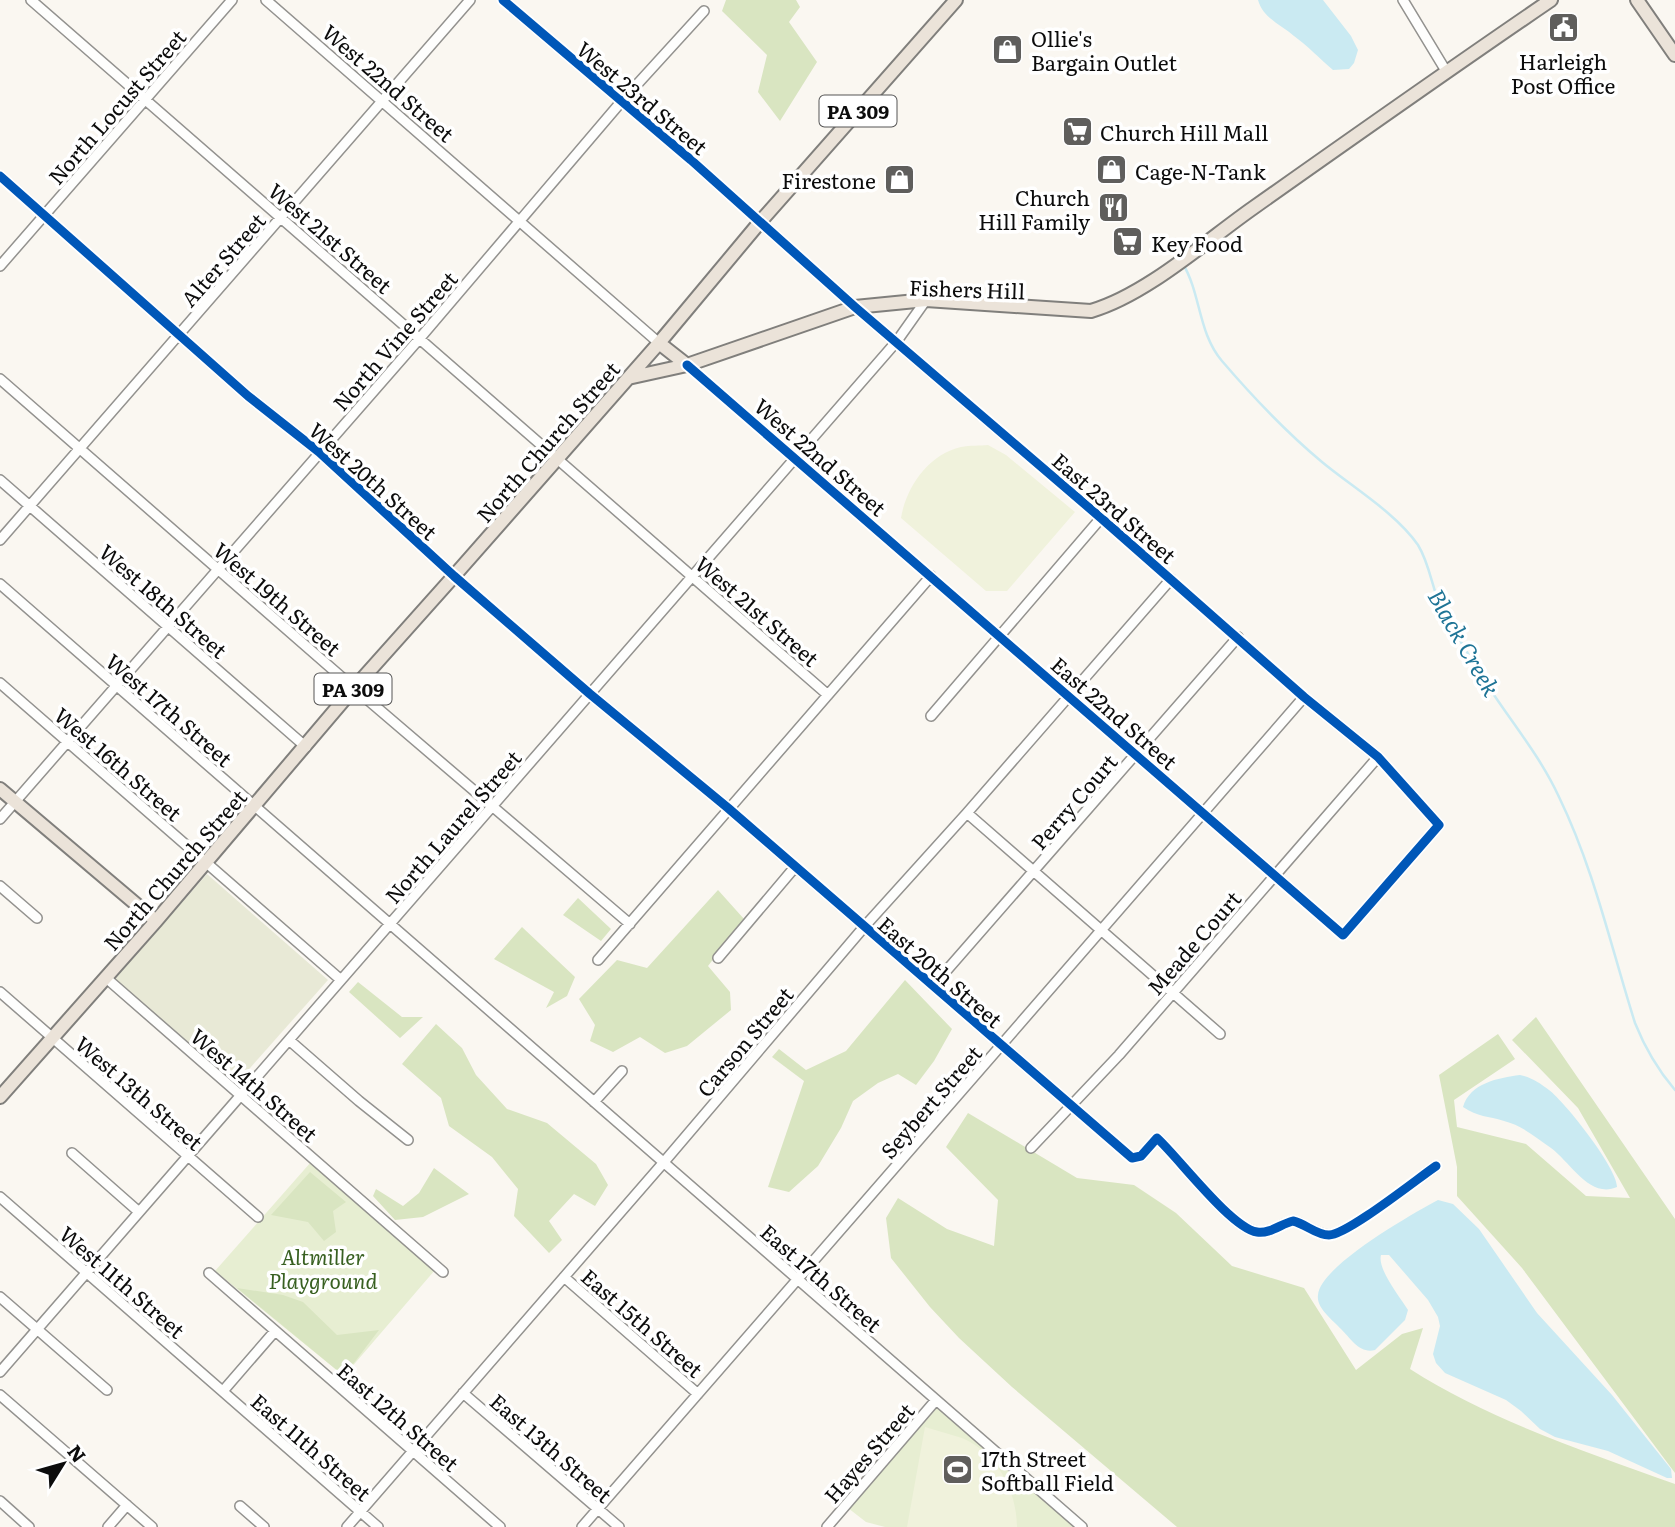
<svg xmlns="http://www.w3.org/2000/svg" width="1675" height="1527" font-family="Literata,serif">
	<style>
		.green { fill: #e7eed2 }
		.forest { fill: #d9e5c1 }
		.cemetery { fill: #e8e9d6 }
		.pitch { fill: #f0f2dc }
		.water { fill: #caeaf2 }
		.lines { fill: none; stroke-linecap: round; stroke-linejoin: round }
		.stream { stroke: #caeaf2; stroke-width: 2.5 }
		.minor-casing { stroke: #93928f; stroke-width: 12 }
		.major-casing { stroke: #807f7c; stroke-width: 16 }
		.minor { stroke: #fefefd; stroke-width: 9 }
		.major { stroke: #ebe3d9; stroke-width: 12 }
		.cycleway-casing { stroke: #fff; stroke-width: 13 }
		.cycleway { stroke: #0057b8; stroke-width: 9 }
		.labels { text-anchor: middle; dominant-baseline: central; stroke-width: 7; stroke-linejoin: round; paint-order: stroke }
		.shield { fill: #fff; stroke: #555; stroke-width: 2 }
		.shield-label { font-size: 19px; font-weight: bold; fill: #0c0c0c }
		.poi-label { font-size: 21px; fill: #0c0c0c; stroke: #fff; text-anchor: start }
		.street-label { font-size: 21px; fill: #0c0c0c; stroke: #fff }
		.park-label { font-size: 21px; font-style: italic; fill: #386021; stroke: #fff }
		.water-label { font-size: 23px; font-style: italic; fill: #1e7496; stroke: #fff }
	</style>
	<rect width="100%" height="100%" fill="#faf7f1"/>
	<!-- green -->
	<path class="green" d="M311 1162 435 1270 344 1376 215 1271Z
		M938 1407 1075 1527H885L866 1522 848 1508Z"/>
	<!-- forest -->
	<path class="forest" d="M726 0H796L800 7 789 22 817 62 780 121 758 92 767 55 722 11Z
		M718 890 744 919 708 966 730 992 731 1010 687 1046 665 1053 640 1037 613 1052 590 1041 595 1025 579 999 617 960 647 968Z
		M578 898 611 929 601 941 563 915Z
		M522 927 575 977 567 996 546 1008 554 992 494 959Z
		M905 980 952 1029 934 1061 916 1085 898 1074 878 1083 853 1101 841 1128 818 1166 789 1192 768 1187 804 1081 772 1057 779 1049 806 1070 846 1051Z
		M358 982 402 1017H423L400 1038 349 992Z
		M1536 1017 1675 1219V1473L1522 1268 1457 1196V1167L1439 1075 1498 1034 1515 1059 1454 1100 1457 1127 1526 1144 1586 1196 1630 1198 1578 1108 1512 1040Z
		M436 1024 462 1048 476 1075 507 1109 547 1123 596 1164 608 1185 595 1206 574 1194 549 1221 562 1240 549 1253 514 1216 518 1189 492 1157 449 1126 441 1098 402 1064Z
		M968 1113 1077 1178 1134 1185 1176 1213 1232 1266 1304 1288 1356 1370 1402 1334 1423 1328 1410 1369C1489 1420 1587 1452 1675 1484V1527H1177L1012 1387 959 1338 930 1307 891 1258 886 1218 898 1198 947 1229 994 1246 998 1200 946 1147Z
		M434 1168 469 1194 423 1217 395 1220 373 1196 376 1189 403 1206 419 1193Z
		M310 1172 346 1202 333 1211 336 1232 324 1241 308 1222 271 1215Z
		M237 1288 283 1295 303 1302 337 1335 379 1330 344 1376Z"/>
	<!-- cemetery -->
	<path class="cemetery" d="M207 874 328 980 235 1085 115 979Z"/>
	<!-- pitch -->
	<path class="pitch" d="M988 445 1006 455 1075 512 1007 591H986L901 518C906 487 929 454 961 447 970 445 980 446 988 445Z
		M925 1427C937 1431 950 1434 962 1438 997 1453 1017 1491 1017 1527H907Z"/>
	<!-- water -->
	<path class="water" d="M1258 0H1323L1351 36 1358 50 1354 63 1349 69 1333 70C1320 59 1308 46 1294 36 1281 25 1263 18 1258 0Z
		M1520 1075C1531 1077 1540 1083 1549 1090 1565 1102 1618 1169 1617 1187 1590 1199 1571 1163 1551 1148 1537 1138 1521 1125 1504 1121 1488 1116 1478 1117 1463 1107 1470 1083 1498 1078 1520 1075Z
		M1438 1200 1453 1204 1479 1229 1537 1313 1612 1395 1671 1469 1672 1478H1667L1608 1451 1555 1437 1540 1429 1521 1411 1506 1400 1445 1373 1436 1363 1433 1354 1440 1326 1438 1317 1428 1300 1389 1255H1381C1377 1269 1400 1297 1408 1310L1405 1320 1375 1350C1360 1354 1351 1339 1341 1329 1333 1320 1316 1308 1318 1295 1320 1266 1412 1214 1438 1200Z"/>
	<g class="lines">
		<!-- stream -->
		<path class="stream" d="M1175 250 1180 258
			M1183 264C1201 294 1198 333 1222 361 1252 396 1286 432 1322 462 1352 487 1396 513 1418 545 1431 566 1432 592 1444 614 1461 641 1476 669 1494 695 1517 729 1542 760 1559 797 1594 869 1611 947 1635 1023 1645 1048 1657 1069 1675 1090"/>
		<defs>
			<path id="minor" d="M31 0 828 695
				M266 0 659 343
				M503 0 691 160 855 307 1101 518 1304 697 1378 757 1439 825 1343 935 687 365
				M1403 0 1446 71
				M0 176 248 396 319 452 454 576 590 694 728 808 1132 1158 1141 1156 1157 1138C1178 1157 1231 1228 1257 1232 1270 1234 1281 1224 1293 1221 1306 1224 1316 1235 1329 1235 1347 1235 1417 1179 1436 1166
				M0 266 232 0
				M0 379 354 688 630 924
				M0 480 306 747
				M0 540 470 0
				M0 584 1082 1527
				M0 683 341 980
				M931 716 1101 518
				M967 813 1220 1034
				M0 819 420 338 621 102 704 11
				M0 886 37 918
				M718 958 795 867
				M598 960 931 576
				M105 977 443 1272
				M933 986 1238 637
				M0 992 258 1217
				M289 1040 359 1101 408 1140
				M594 1102 622 1071
				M1031 1148 1119 1055 1378 757
				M72 1153 139 1212
				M0 1197 378 1527
				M209 1273 500 1527
				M564 1277 698 1394
				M0 1297 107 1390
				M0 1372 897 341 926 300
				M223 1391 275 1331
				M463 1393 619 1527
				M0 1395 152 1527
				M0 1501 29 1527
				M240 1506 264 1527
				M108 1527 127 1505
				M347 1527 664 1162 864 927 967 813 1171 579
				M582 1527 1304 697
				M827 1527 936 1400"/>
			<path id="major" d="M1637 0 1675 55
				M659 343 687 365
				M628 378 687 365 855 307 926 300 1091 311C1146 295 1206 241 1253 208 1352 138 1451 68 1551 0
				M0 789 156 921
				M0 1097 156 921 354 688 454 576 659 343 760 222 956 0"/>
		</defs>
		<!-- minor casing -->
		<use href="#minor" class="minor-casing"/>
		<!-- major casing -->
		<use href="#major" class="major-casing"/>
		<!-- minor -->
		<use href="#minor" class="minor"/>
		<!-- major -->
		<use href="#major" class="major"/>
		<defs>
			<path id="cycleway" d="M503 0 691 160 855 307 1101 518 1304 697 1378 757 1439 825 1343 935 687 365
				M0 176 248 396 319 452 454 576 590 694 728 808 1132 1158 1141 1156 1157 1138C1178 1157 1231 1228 1257 1232 1270 1234 1281 1224 1293 1221 1306 1224 1316 1235 1329 1235 1347 1235 1417 1179 1436 1166"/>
		</defs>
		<!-- cycleway casing -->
		<use href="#cycleway" class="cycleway-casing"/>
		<!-- cycleway -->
		<use href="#cycleway" class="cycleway"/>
	</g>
	<!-- icons -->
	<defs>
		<symbol id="civic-square" viewBox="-11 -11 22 22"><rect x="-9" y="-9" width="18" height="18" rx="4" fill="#5f5e5c" stroke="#fff"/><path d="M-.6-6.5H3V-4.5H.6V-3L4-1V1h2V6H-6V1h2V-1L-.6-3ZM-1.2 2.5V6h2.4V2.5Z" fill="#fff"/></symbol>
		<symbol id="shop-square" viewBox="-11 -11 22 22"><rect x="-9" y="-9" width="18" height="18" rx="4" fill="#5f5e5c" stroke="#fff"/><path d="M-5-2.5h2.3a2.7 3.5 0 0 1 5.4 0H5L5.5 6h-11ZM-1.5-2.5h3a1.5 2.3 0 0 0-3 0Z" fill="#fff"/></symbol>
		<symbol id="supermarket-square" viewBox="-11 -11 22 22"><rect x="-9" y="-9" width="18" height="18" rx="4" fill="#5f5e5c" stroke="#fff"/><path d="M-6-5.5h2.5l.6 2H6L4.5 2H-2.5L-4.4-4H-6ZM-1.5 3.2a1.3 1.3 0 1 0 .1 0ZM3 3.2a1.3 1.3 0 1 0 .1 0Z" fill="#fff"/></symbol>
		<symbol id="restaurant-square" viewBox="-11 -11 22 22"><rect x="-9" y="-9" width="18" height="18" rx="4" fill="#5f5e5c" stroke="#fff"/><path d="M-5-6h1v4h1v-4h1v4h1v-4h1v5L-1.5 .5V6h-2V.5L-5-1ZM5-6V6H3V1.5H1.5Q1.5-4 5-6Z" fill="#fff"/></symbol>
		<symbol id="stadium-square" viewBox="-11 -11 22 22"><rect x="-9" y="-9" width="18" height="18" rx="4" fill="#5f5e5c" stroke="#fff"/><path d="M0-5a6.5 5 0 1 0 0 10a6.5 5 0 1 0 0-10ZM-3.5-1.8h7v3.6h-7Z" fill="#fff"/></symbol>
	</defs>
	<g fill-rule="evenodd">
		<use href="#civic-square" x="1546" y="10" width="35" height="35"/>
		<use href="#shop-square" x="990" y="32" width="35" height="35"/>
		<use href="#supermarket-square" x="1060" y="114" width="35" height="35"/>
		<use href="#shop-square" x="1094" y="152" width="35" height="35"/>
		<use href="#shop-square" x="882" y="162" width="35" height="35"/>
		<use href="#restaurant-square" x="1096" y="190" width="35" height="35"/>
		<use href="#supermarket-square" x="1110" y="224" width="35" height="35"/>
		<use href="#stadium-square" x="940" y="1452" width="35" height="35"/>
	</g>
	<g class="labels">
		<!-- shield labels -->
		<g class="shield">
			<rect x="819.5" y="95.5" width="77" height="31" rx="5"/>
			<rect x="314.5" y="673.5" width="77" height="31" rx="5"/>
		</g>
		<g class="shield-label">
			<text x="858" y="111">PA 309</text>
			<text x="353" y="689">PA 309</text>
		</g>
		<!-- poi labels -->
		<g class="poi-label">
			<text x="1031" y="37">Ollie's<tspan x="1031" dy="24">Bargain Outlet</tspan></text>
			<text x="1563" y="60" text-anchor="middle">Harleigh<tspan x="1563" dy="24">Post Office</tspan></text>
			<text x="1100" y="131">Church Hill Mall</text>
			<text x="1135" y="170">Cage-N-Tank</text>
			<text x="876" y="179" text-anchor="end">Firestone</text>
			<text x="1090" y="196" text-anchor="end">Church<tspan x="1090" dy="24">Hill Family</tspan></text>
			<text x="1151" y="242">Key Food</text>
			<text x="981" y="1457">17th Street<tspan x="981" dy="24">Softball Field</tspan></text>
		</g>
		<!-- street labels -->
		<g class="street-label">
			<text transform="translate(389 82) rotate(41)">West 22nd Street</text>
			<text transform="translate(643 97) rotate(40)">West 23rd Street</text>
			<text transform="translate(116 106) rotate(-49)">North Locust Street</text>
			<text transform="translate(331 237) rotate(41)">West 21st Street</text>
			<text transform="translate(222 259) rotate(-49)">Alter Street</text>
			<text transform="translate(967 288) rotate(2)">Fishers Hill</text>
			<text transform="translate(394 340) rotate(-49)">North Vine Street</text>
			<text transform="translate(547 441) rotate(-49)">North Church Street</text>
			<text transform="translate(821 456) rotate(41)">West 22nd Street</text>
			<text transform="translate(374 480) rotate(42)">West 20th Street</text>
			<text transform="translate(1115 507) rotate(41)">East 23rd Street</text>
			<text transform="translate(278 598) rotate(41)">West 19th Street</text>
			<text transform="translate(164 600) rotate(41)">West 18th Street</text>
			<text transform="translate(758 610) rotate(41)">West 21st Street</text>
			<text transform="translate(170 709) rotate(41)">West 17th Street</text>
			<text transform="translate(1115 712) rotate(41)">East 22nd Street</text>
			<text transform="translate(119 763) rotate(41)">West 16th Street</text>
			<text transform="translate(1073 801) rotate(-49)">Perry Court</text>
			<text transform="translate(452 826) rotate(-49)">North Laurel Street</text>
			<text transform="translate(174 869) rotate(-49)">North Church Street</text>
			<text transform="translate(1193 942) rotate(-49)">Meade Court</text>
			<text transform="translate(941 971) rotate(41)">East 20th Street</text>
			<text transform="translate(744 1041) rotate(-50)">Carson Street</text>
			<text transform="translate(255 1084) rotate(41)">West 14th Street</text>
			<text transform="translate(140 1092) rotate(41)">West 13th Street</text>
			<text transform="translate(930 1101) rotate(-49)">Seybert Street</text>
			<text transform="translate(822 1277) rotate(41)">East 17th Street</text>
			<text transform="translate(123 1281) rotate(41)">West 11th Street</text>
			<text transform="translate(643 1322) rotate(41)">East 15th Street</text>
			<text transform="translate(399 1416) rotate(41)">East 12th Street</text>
			<text transform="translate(312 1446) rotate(41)">East 11th Street</text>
			<text transform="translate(552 1447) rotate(41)">East 13th Street</text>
			<text transform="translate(868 1452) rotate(-49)">Hayes Street</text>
		</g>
		<!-- park labels -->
		<g class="park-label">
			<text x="323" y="1255">Altmiller<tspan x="323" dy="24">Playground</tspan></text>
		</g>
		<!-- water labels -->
		<g class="water-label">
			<text transform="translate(1465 642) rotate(60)">Black Creek</text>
		</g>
	</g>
	<!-- north arrow -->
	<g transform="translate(63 1464) rotate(53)" stroke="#ffffff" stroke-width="5" paint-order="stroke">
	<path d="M0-5L12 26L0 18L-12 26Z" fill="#0c0c0c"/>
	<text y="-10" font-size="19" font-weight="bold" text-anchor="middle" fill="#0c0c0c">N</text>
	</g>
</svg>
